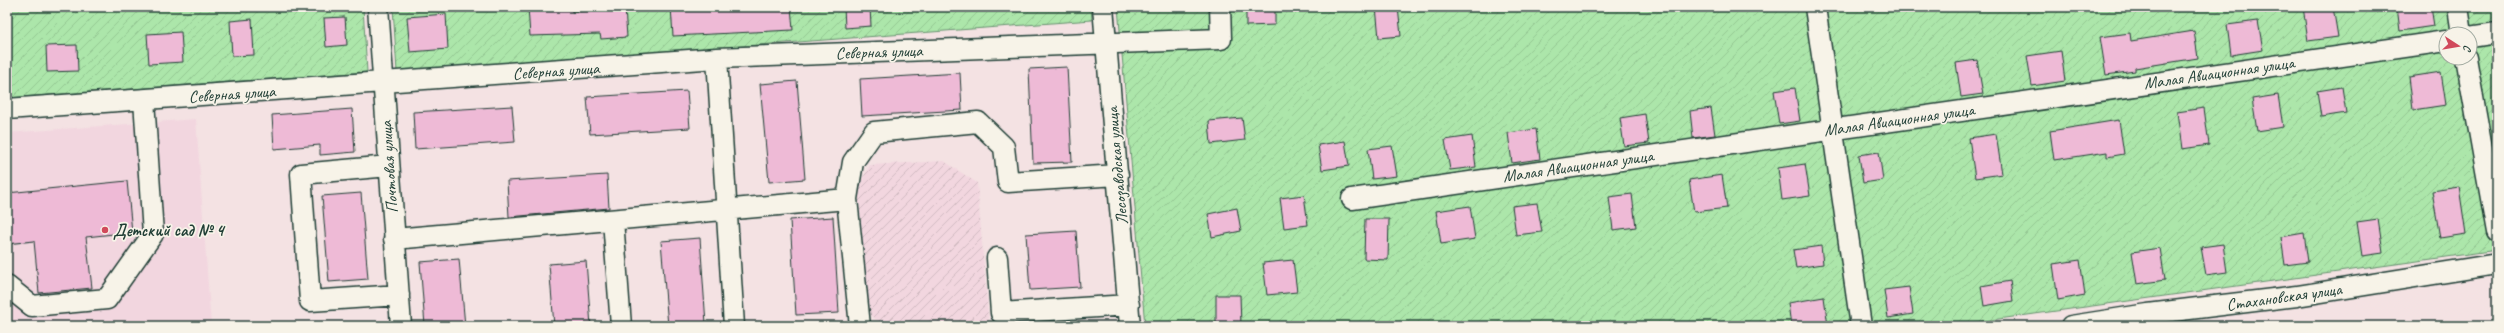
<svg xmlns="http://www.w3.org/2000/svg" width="2504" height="333" font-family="Caveat,sans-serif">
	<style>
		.built { fill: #f2d6df }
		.industrial { fill: url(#industrial-furrows) }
		.garden { fill: url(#garden-furrows); stroke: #66926f; fill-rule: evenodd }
		.building { fill: #eebad6; stroke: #1f3d34 }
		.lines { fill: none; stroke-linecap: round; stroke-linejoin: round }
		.minor-casing { stroke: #1f3d34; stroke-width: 23 }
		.minor { stroke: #f7f3e8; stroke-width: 20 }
		.poi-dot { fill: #d1495b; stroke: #f7f3e8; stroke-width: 1.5 }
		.labels { text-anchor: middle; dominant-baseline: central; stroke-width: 3.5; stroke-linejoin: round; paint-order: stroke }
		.street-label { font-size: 17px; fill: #1f3d34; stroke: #f7f3e8 }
		.poi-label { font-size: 17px; font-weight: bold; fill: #1f3d34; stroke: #f7f3e8; text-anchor: start }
	</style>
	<defs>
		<pattern id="industrial-furrows" width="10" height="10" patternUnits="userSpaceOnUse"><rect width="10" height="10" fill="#f2d6df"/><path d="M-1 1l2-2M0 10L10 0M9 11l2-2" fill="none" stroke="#cfb9c0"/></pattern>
		<pattern id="garden-furrows" width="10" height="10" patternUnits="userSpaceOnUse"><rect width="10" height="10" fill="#ace6aa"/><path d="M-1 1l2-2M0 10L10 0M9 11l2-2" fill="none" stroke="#94c693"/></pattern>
	</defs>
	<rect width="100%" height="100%" fill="#f4e2e3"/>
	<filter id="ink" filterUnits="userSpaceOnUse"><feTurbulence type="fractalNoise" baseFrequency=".025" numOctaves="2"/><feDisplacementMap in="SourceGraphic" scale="8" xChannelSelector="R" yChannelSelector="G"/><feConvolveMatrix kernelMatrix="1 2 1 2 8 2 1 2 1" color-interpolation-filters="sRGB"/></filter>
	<g filter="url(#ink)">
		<!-- built -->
		<path class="built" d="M196 119 211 326H7V133Z"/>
		<!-- industrial -->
		<path class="industrial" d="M944 161 977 183 989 326H884L868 313 858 187 870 165Z"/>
		<!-- garden -->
		<path class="garden" d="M7 7H363L367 72 7 98Z
			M393 7H1091L1092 20 397 72Z
			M1118 7H2497V250L1948 326H1145ZM2446 34H2470V58H2446Z"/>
		<!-- building -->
		<path class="building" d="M528 7H572V12L625 8 627 37 601 39 600 34 530 36Z
			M671 7H791L793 30 673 36Z
			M844 7H870L871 26 845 28Z
			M1246 7H1275V25L1246 26Z
			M1376 7H1398L1401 36 1379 38Z
			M2303 7H2333L2338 37 2308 41Z
			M2397 7H2431L2434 26 2400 31Z
			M446 14 448 49 410 52 407 17Z
			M345 17 347 45 326 47 324 18Z
			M252 19 254 55 232 56 230 21Z
			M2258 21 2263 50 2231 55 2227 25Z
			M2194 31 2198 58 2135 68V71L2106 75 2100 37 2130 33 2131 41Z
			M181 32 183 62 149 64 147 34Z
			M77 45 78 71 47 72 46 46Z
			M2061 51 2065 81 2032 86 2027 56Z
			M1977 60 1983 94 1961 97 1956 63Z
			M1067 67 1072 162 1033 163 1029 69Z
			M2441 72 2446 105 2413 110 2409 77Z
			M960 73 962 110 862 116 860 79Z
			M797 81 805 179 769 182 760 84Z
			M2342 87 2346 113 2321 117 2317 91Z
			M1795 88 1800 121 1779 124 1774 91Z
			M687 91 690 128 590 134 587 97Z
			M2278 95 2283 127 2257 131 2252 99Z
			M512 106 515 142 415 149 413 112Z
			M1711 108 1715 135 1693 138 1690 111Z
			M2204 108 2209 145 2182 149 2177 112Z
			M352 109 355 152 320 155V145L274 149 272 115Z
			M1645 114 1649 143 1624 146 1620 118Z
			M1242 118 1245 140 1211 144 1209 121Z
			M2119 120 2124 154 2107 157V152L2054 160 2050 131Z
			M1536 129 1540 159 1512 163 1508 133Z
			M1996 134 2002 174 1975 178 1969 138Z
			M1472 136 1476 167 1450 170 1445 140Z
			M1345 141 1349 166 1322 170 1318 145Z
			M1392 146 1397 176 1372 179 1368 149Z
			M1879 152 1883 180 1863 183 1859 155Z
			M1805 164 1810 196 1782 200 1778 168Z
			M607 175 609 208 509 217 507 181Z
			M1722 175 1727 208 1694 212 1689 180Z
			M127 181 132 232 86 237 92 288 39 293 34 241 7 244V193Z
			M2459 187 2466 234 2440 238 2432 191Z
			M361 193 368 279 329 282 322 196Z
			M1632 194 1636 227 1613 230 1609 197Z
			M1304 195 1308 225 1284 228 1280 198Z
			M1537 203 1542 232 1516 235 1512 206Z
			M1470 206 1475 239 1441 244 1436 211Z
			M1237 208 1241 231 1212 237 1208 214Z
			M833 217 839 313 796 315 790 220Z
			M1365 219H1389L1388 260 1364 259Z
			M2378 219 2383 253 2362 256 2357 222Z
			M1076 231 1080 287 1030 290 1026 234Z
			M2304 233 2308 262 2285 265 2281 237Z
			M700 238 706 324 668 326 661 241Z
			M2223 244 2227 272 2206 275 2201 247Z
			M1821 246 1823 264 1796 268 1793 250Z
			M2160 248 2165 280 2137 284 2132 252Z
			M459 259 465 326H425L420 262Z
			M1293 260 1297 292 1267 295 1263 263Z
			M2080 260 2085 295 2058 300 2053 264Z
			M586 261 591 326H554L549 264Z
			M2010 281 2013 301 1984 306 1981 286Z
			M1909 287 1913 314 1888 318 1884 290Z
			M1216 295H1240L1241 326H1216Z
			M1824 297 1828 326H1791L1788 303Z"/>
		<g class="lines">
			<defs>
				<path id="minor" d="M378 7 401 326
					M1103 7 1130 326
					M1815 7 1861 326
					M2458 7 2462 34
					M2470 37 2497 33
					M717 58 734 326
					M2466 58 2497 232
					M7 109 717 58 1221 39 1220 7
					M389 166 301 174 310 301 399 295
					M1352 199 2446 41
					M613 220 621 326
					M394 239 847 199
					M997 258 1001 313 1129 305
					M7 286 32 306 107 299 153 234 144 100
					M860 326 847 199 853 162 874 132 978 122 1004 147 1008 182 1118 175
					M2071 326 2148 314 2297 296 2497 264"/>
			</defs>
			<!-- minor casing -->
			<use href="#minor" class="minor-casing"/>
			<!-- minor -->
			<use href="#minor" class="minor"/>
		</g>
	</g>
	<!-- markers -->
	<circle class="poi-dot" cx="105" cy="230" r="4"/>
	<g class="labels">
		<!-- street labels -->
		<g class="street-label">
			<text transform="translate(879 52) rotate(-2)">Северная улица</text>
			<text transform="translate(556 71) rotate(-4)">Северная улица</text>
			<text transform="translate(2219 73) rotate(-8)">Малая Авиационная улица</text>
			<text transform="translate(232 94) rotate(-4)">Северная улица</text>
			<text transform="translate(1899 120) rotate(-8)">Малая Авиационная улица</text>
			<text transform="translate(1117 166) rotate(-95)">Лесозаводская улица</text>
			<text transform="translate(1578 166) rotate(-8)">Малая Авиационная улица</text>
			<text transform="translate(389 167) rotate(-94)">Почтовая улица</text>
			<text transform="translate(2284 297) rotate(-8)">Стахановская улица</text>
		</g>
		<!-- poi labels -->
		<g class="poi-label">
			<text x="113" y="230">Детский сад № 4</text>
		</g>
	</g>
	<!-- margin -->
	<rect width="2504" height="333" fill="none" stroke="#f7f3e8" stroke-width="24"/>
	<rect x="12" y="12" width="2480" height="309" fill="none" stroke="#1f3d34" stroke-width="1.5" filter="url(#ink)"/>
	<!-- north arrow -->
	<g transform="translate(2458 46) rotate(102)"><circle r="19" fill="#f7f3e8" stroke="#a1aaa0"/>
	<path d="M0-3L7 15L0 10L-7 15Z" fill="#d1495b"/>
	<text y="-6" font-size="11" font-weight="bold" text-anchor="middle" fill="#1f3d34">С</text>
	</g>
</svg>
